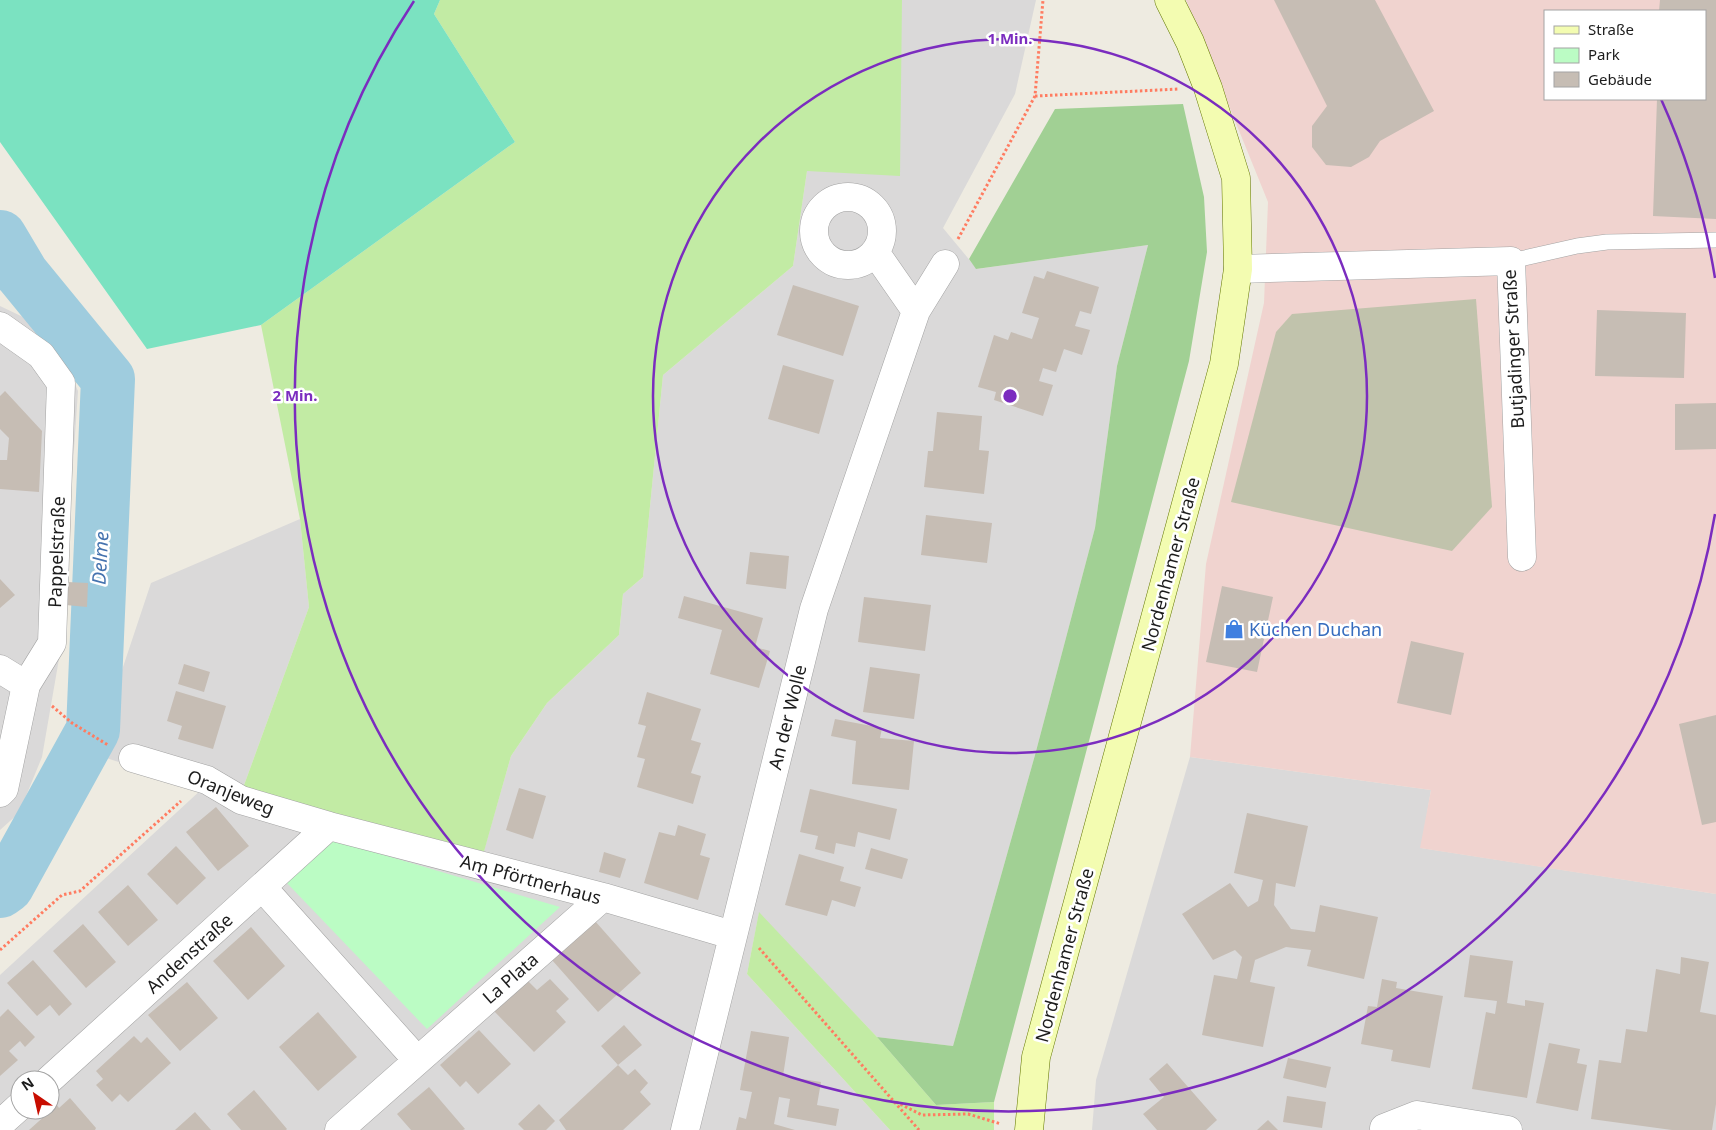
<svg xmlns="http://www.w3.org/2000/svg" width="1716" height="1130" font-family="'Noto Sans',sans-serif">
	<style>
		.residential { fill: #dad9d9; fill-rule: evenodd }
		.commercial { fill: #f0d3cf; fill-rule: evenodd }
		.construction { fill: #c1c3ac }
		.grass { fill: #c2eba4 }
		.forest { fill: #a1d094 }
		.park { fill: #bbfcc4 }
		.pitch { fill: #7be2c1 }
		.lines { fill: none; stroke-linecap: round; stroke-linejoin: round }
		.river { stroke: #9fccde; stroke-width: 54 }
		.building { fill: #c6bdb4 }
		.lane-casing { stroke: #a3a3a3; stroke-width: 16 }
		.street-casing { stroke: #a3a3a3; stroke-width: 29 }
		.secondary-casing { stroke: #627600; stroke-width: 29 }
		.path { stroke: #ff7c61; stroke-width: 3; stroke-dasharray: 2.5 2.5; stroke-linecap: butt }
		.lane { stroke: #fff; stroke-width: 15 }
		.street { stroke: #fff; stroke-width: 28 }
		.secondary { stroke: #f3fcb1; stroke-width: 28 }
		.ring { fill: none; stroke: #7b2cbf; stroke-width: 2.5 }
		.labels { text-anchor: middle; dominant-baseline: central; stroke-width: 5; stroke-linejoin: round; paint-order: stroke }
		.street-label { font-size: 18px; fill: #1c1c1c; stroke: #fff }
		.shop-label { font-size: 18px; fill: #366cbe; stroke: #fff; text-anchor: start }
		.water-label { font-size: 19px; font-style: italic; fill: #4573af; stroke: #fff }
		.centre { fill: #7b2cbf; stroke: #fff; stroke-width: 2.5 }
		.ring-label { font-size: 15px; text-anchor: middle; font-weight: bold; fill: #7b2cbf; stroke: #fff; stroke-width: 5; stroke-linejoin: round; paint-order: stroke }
	</style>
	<rect width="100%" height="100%" fill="#eeebe1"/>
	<!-- residential -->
	<path class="residential" d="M902 0H1036L1015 94 943 228 977 269 1148 245 1117 366 1095 528 1035 755 953 1046 877 1037 759 913 747 974 890 1130H0V975L202 789 94 754 151 583 300 519 309 607 243 788 483 854 511 756 547 703 619 635 623 594 643 577 663 375 793 266 807 171 901 16ZM20 1080H50V1110H20Z
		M0 306 23 317 60 350 78 391 60 653 42 757 19 813 0 830Z
		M1190 757 1431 790 1421 848 1716 894V1130H1092L1096 1080Z"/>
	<!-- commercial -->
	<path class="commercial" d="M1186 0H1716V894L1420 848 1431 790 1190 757 1206 564 1264 303 1268 202ZM1545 11H1705V99H1545Z"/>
	<!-- construction -->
	<path class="construction" d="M1476 299 1492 507 1452 551 1231 502 1276 332 1292 314Z"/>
	<!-- grass -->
	<path class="grass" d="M440 0H902L900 176 807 171 793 266 663 375 643 577 623 594 619 635 547 703 511 756 483 855 243 788 309 607 300 519 261 325 515 142 434 14Z
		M759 912 877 1037 936 1105 994 1102V1130H890L747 974Z"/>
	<!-- forest -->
	<path class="forest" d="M1183 104 1204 197 1207 252 1189 361 994 1102 936 1105 877 1037 953 1046 1035 755 1095 528 1117 366 1148 245 976 269 969 259 1055 109Z"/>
	<!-- park -->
	<path class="park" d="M330 839 560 907 427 1029 285 881Z"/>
	<!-- pitch -->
	<path class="pitch" d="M0 0H440L434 14 515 142 261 325 147 349 0 142Z"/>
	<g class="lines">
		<!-- river -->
		<path class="river" d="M0 237 22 274 108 379 93 730 7 886 0 891"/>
	</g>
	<!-- building -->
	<path class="building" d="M1274 0H1375L1434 111 1380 141 1369 157 1351 167 1326 165 1312 147V126L1327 106Z
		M1660 0H1716V219L1653 216 1657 99H1705V11H1659Z
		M1047 271 1099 287 1091 314 1080 311 1075 326 1090 330 1082 355 1064 349 1056 372 1043 368 1039 381 1053 385 1043 416 994 400 996 392 978 387 994 335 1008 340 1011 332 1032 339 1039 318 1022 313 1034 276 1044 279Z
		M793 285 859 306 843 356 777 335Z
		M1597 310 1686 313 1684 378 1595 376Z
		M783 365 834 380 819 434 768 419Z
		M5 391 42 431 39 492 0 489V460H7L9 438 0 429V396Z
		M1716 403V449L1675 450V404Z
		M937 412 982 416 979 450 989 451 984 494 924 487 928 451H933Z
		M926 515 992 523 987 563 921 555Z
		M750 552 789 556 786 589 746 584Z
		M0 579 15 595 0 608Z
		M67 582 88 583 87 607 66 605Z
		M1222 586 1273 597 1257 672 1206 662Z
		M684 596 763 618 755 647 770 651 759 688 710 674 722 630 678 618Z
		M864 597 931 605 925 651 858 642Z
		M1411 641 1464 653 1451 715 1397 703Z
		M184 664 210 672 204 692 178 684Z
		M870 667 920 674 914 719 863 712Z
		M176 691 226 706 213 749 178 739 182 726 167 721Z
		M647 692 701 709 691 740 701 743 691 773 701 776 693 804 637 787 645 759 637 757 646 726 638 724Z
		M1716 715V822L1702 825 1679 724Z
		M835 719 882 728 880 738 914 741 909 790 852 784 856 741 831 736Z
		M519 788 546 796 533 839 506 830Z
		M810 789 897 809 890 840 858 832 855 847 836 843 834 854 815 849 818 836 800 832Z
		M216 807 249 846 218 871 186 832Z
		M1247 813 1308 826 1295 887 1276 883 1274 905 1291 929 1315 932 1320 905 1378 917 1364 979 1307 966 1311 950 1286 947 1255 960 1250 982 1275 987 1263 1047 1202 1035 1214 975 1237 979 1242 957 1235 950 1213 960 1182 914 1230 883 1248 907 1258 901 1263 880 1234 873Z
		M678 825 706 834 700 855 710 858 698 900 644 883 659 832 675 836Z
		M176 846 206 878 177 905 147 874Z
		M871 848 908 859 902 879 865 869Z
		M604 852 626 859 620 878 599 872Z
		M799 854 844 867 840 881 861 887 855 907 832 900 827 916 785 905Z
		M128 885 158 920 128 946 98 912Z
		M595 921 641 973 598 1012 552 960Z
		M83 924 116 962 86 988 53 951Z
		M251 927 285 966 248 1000 213 961Z
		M1470 955 1513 961 1507 1003 1525 1006V1000L1544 1003 1527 1098 1472 1089 1486 1012 1495 1014 1497 1001 1464 997Z
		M1681 957 1709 962 1700 1012 1716 1015V1104L1712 1130H1672L1591 1119 1599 1060 1621 1063 1626 1029 1647 1032 1656 969 1680 974Z
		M33 960 72 1004 59 1016 50 1005 37 1016 7 983Z
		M526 979 537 990 550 979 569 999 556 1011 566 1022 534 1052 493 1010Z
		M1382 979 1397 982 1396 988 1443 996 1430 1068 1391 1061 1393 1050 1361 1044 1368 1006 1377 1007Z
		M187 982 218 1018 180 1051 148 1015Z
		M8 1009 35 1037 25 1047 20 1041 9 1051 18 1060 0 1076V1017Z
		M318 1012 357 1057 318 1091 279 1047Z
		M624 1025 642 1045 618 1065 601 1046Z
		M479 1030 511 1064 478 1094 466 1081 460 1087 440 1065Z
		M751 1031 789 1037 783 1076 821 1082 817 1105 839 1109 836 1126 787 1117 790 1099 779 1097 774 1124 795 1130H736L739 1117 746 1119 752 1092 740 1090Z
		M134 1036 141 1043 147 1037 171 1063 128 1102 120 1094 112 1102 96 1085 103 1079 96 1071Z
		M1549 1043 1580 1049 1577 1063 1587 1065 1578 1111 1536 1103Z
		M1288 1058 1331 1067 1326 1088 1283 1078Z
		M1167 1063 1217 1120 1206 1130H1157L1143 1114 1164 1097 1149 1079Z
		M618 1065 628 1075 635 1069 648 1083 640 1092 651 1104 623 1130H566L559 1120Z
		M429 1087 465 1129 463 1130H411L397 1114Z
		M254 1090 287 1129 286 1130H241L227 1114Z
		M1287 1096 1326 1102 1322 1128 1283 1122Z
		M70 1098 96 1128 95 1130H29L57 1105 59 1108Z
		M539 1104 555 1121 546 1130H524L518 1124Z
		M195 1112 211 1130H175Z
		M1268 1120 1278 1130H1257Z"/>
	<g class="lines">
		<defs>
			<path id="lane" d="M1511 261 1577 246 1607 242 1716 240"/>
			<path id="street" d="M814 231a34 34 0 1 1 68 0a34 34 0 1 1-68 0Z
				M875 252 916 311
				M1238 269 1511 261 1522 557
				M0 326 41 355 61 383 52 643 26 685 4 789 0 793
				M0 669 26 685
				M133 758 207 780 241 800 329 826 603 897 732 935
				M262 887 417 1060
				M49 1080 329 826
				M0 1124 20 1106
				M1384 1128 1417 1115 1508 1130
				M339 1130 603 897
				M685 1130 814 609 916 311 945 264"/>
			<path id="secondary" d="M1029 1130 1036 1057 1224 364 1238 269 1236 178 1208 88 1190 42 1169 0"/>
		</defs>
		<!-- lane casing -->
		<use href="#lane" class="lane-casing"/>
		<!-- street casing -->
		<use href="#street" class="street-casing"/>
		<!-- secondary casing -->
		<use href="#secondary" class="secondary-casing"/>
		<!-- path -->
		<path class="path" d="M1035 96 1179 89
			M958 239 1035 96 1043 0
			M52 706 72 723 108 745
			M759 948 919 1130
			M0 950 62 895 80 891 181 801
			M896 1102 922 1115 968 1114 1001 1124"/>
		<!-- lane -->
		<use href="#lane" class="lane"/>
		<!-- street -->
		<use href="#street" class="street"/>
		<!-- secondary -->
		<use href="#secondary" class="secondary"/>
	</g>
	<!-- distance rings -->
	<g class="ring">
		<circle cx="1010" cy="396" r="357"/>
		<path d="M1715 514A715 715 0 1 1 414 1M1661 99A715 715 0 0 1 1715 278"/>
	</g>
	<!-- icons -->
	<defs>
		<symbol id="shop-bare" viewBox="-9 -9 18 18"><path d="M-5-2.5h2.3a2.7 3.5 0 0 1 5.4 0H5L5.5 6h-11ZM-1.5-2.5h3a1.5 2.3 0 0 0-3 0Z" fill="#3f7fe0" stroke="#fff" stroke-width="2.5" paint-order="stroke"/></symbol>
	</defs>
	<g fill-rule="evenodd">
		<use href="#shop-bare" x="1220" y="615" width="28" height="28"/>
	</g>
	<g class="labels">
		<!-- street labels -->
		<g class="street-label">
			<text transform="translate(1513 349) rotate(-93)">Butjadinger Straße</text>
			<text transform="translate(56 552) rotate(-88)">Pappelstraße</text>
			<text transform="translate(1170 564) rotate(-75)">Nordenhamer Straße</text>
			<text transform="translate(787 717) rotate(-76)">An der Wolle</text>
			<text transform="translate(231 792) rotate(22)">Oranjeweg</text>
			<text transform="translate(531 879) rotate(15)">Am Pförtnerhaus</text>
			<text transform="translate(189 953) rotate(-42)">Andenstraße</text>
			<text transform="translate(1064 955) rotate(-75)">Nordenhamer Straße</text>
			<text transform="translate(510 978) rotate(-41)">La Plata</text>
		</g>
		<!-- shop labels -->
		<g class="shop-label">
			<text x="1249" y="629">Küchen Duchan</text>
		</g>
		<!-- water labels -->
		<g class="water-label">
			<text transform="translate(100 558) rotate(-87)">Delme</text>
		</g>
	</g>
	<circle cx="1010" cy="396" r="8" class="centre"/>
	<g class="ring-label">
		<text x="1010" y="44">1 Min.</text>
		<text x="295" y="401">2 Min.</text>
	</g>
	<!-- legend -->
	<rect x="1544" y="10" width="162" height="90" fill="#ffffff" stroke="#a4a4a4"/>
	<rect x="1554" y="26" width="25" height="8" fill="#f3fcb1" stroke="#a4a4a4"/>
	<text x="1588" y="35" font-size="15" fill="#1c1c1c">Straße</text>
	<rect x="1554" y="48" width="25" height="15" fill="#bbfcc4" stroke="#a4a4a4"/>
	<text x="1588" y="60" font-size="15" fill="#1c1c1c">Park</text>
	<rect x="1554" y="72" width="25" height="15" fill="#c6bdb4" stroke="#a4a4a4"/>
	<text x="1588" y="85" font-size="15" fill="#1c1c1c">Gebäude</text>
	<!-- north arrow -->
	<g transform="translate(35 1095) rotate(326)"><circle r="24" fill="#ffffff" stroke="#a4a4a4"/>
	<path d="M0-4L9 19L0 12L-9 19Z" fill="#c80d00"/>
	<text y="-8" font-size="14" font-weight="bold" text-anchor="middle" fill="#1c1c1c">N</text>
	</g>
</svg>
